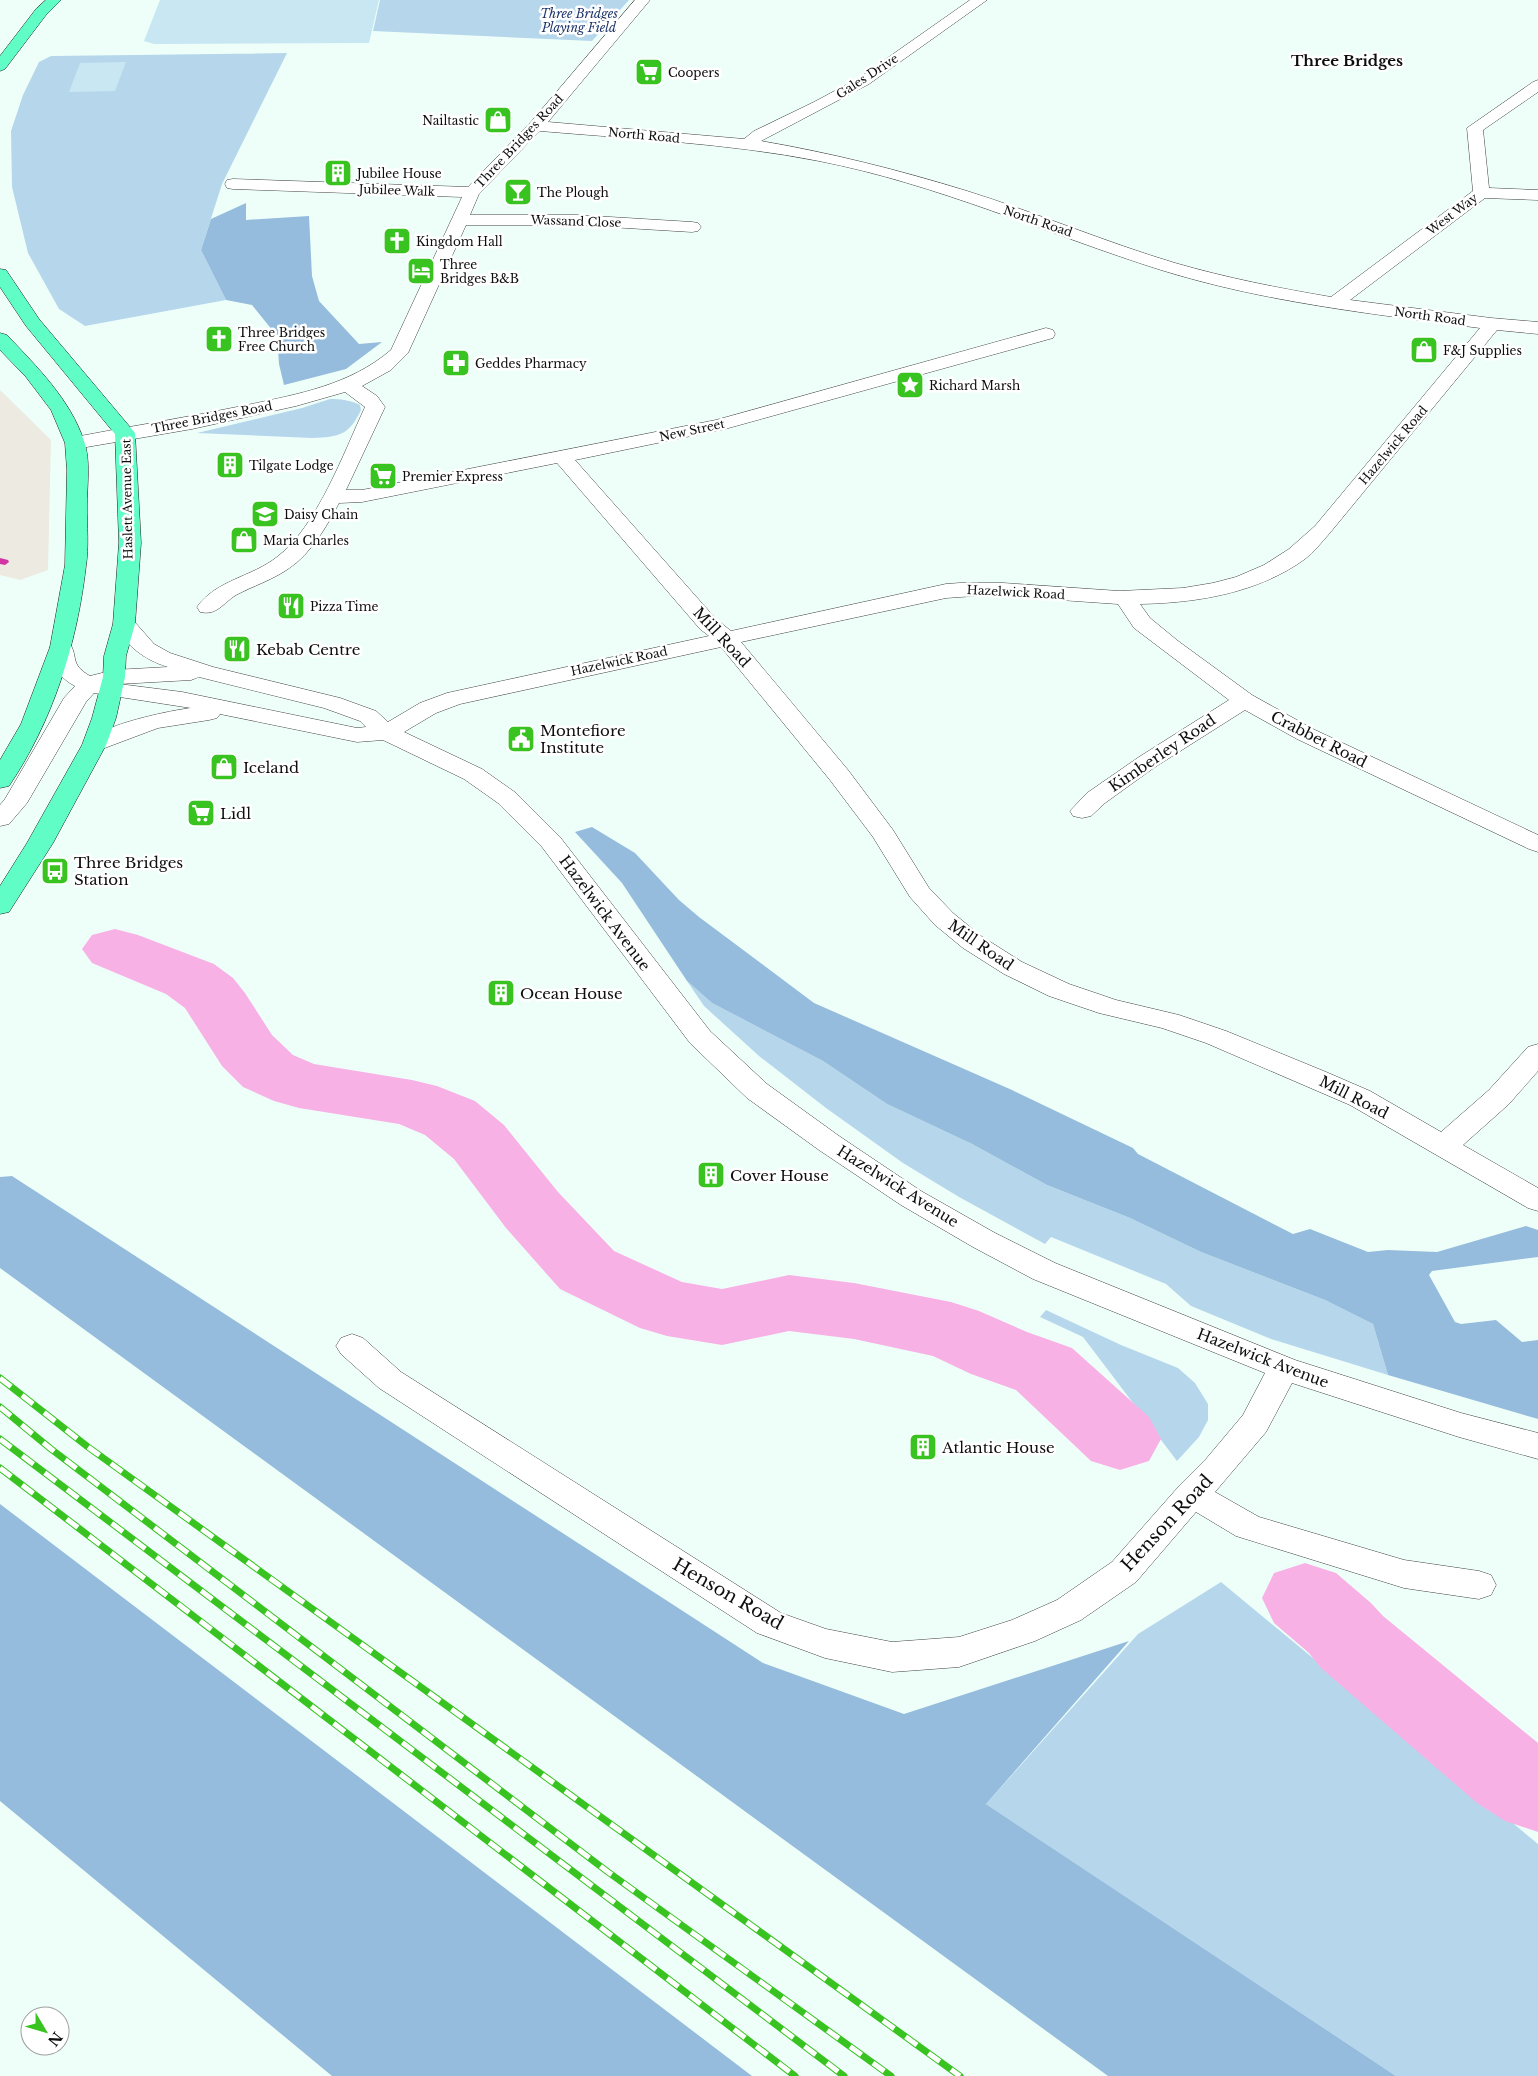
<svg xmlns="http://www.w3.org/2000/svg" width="1538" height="2076" font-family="'Libre Baskerville',serif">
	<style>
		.industrial { fill: #edeae1 }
		.green { fill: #b6d7eb }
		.forest { fill: #95bcdc }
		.pitch { fill: #c8e7f2 }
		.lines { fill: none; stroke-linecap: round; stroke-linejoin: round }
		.stream { fill: #d235a3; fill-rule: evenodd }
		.river { fill: #f8b1e5; fill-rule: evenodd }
		.minor-casing { stroke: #414141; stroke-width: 1 }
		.major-casing { stroke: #1f1f1f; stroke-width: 1 }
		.minor { fill: #fff; fill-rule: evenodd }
		.major { fill: #60fdc7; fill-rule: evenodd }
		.rail-casing { stroke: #38c320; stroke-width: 7 }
		.rail { stroke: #fff; stroke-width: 5; stroke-dasharray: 14; stroke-linecap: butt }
		.labels { text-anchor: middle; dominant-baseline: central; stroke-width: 5; stroke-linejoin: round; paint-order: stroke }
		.far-park-label { font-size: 12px; font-style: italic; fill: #1b3368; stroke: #fff }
		.far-poi-label { font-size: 12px; fill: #0e0e0e; stroke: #fff; text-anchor: start }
		.far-street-label { font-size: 12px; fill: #0e0e0e; stroke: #fff }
		.far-quarter-label { font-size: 15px; font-weight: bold; fill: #0e0e0e; stroke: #fff }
		.street-label { font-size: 15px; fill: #0e0e0e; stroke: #fff }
		.poi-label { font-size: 15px; fill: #0e0e0e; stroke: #fff; text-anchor: start }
		.near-street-label { font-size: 18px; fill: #0e0e0e; stroke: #fff }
	</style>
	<rect width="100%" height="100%" fill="#eefffa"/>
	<!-- industrial -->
	<path class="industrial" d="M0 390 51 440 48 570 20 580 0 575Z"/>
	<!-- green -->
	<path class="green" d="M380 0H629L592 41 373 31Z
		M287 53 222 184 201 250 226 300 85 326 59 309 28 253 12 187 11 131 23 95 39 62 51 56Z
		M330 399C341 399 350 400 360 405L361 410C349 435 340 437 312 438L197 433 302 408Z
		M687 981 712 1003 823 1061 887 1104 972 1144 1047 1185 1130 1218 1201 1252 1325 1300 1373 1324 1388 1375 1271 1339 1191 1306 1166 1284 1051 1237 1045 1244 959 1197 903 1163 826 1108 759 1056 704 1006Z
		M1046 1310 1121 1345 1178 1368 1195 1383 1208 1404V1420L1199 1437 1177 1461 1083 1337 1040 1317Z
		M1221 1582 1538 1844V2076H1396L986 1804 1138 1634Z"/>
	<!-- forest -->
	<path class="forest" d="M246 203V220L309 216 312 276 319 301 359 344 382 342 346 369 284 385 279 364 277 336 252 305 226 300 201 250 211 219Z
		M592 827 635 853 679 900 699 917 814 1003 1012 1090 1133 1148 1138 1154 1293 1234 1310 1229 1368 1252 1388 1250 1437 1252 1526 1226 1538 1230V1257L1432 1271 1429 1275 1455 1322 1461 1324 1496 1320 1522 1342 1538 1340V1419L1388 1375 1373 1324 1325 1300 1201 1252 1130 1218 1047 1185 972 1144 887 1104 823 1061 712 1003 687 981 622 883 575 832Z
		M12 1176 763 1663 904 1714 1129 1641 986 1804 1396 2076H1108L0 1268V1177Z
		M0 1504 752 2076H332L0 1801Z"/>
	<!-- pitch -->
	<path class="pitch" d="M160 0H379L369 43 154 44 144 41Z
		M126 62 115 91 69 92 80 63Z"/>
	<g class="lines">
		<!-- stream -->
		<path class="stream" d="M0 558 8 560 9 562 5 565 0 564Z"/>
		<!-- river -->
		<path class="river" d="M115 929 138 935 214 964 233 978 245 993 272 1035 293 1055 314 1064 412 1080 437 1086 475 1101 504 1125 558 1192 614 1251 682 1282 722 1289 789 1275 854 1283 951 1302 979 1311 1027 1332 1072 1348 1149 1417 1161 1439 1149 1461 1120 1470 1091 1461 1016 1390 971 1374 933 1356 854 1339 789 1331 722 1345 667 1336 640 1328 560 1289 506 1228 454 1159 425 1135 399 1124 299 1108 274 1101 243 1087 222 1066 185 1008 166 994 92 963 82 949 92 935Z
			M1305 1563 1336 1573 1371 1603 1383 1616 1538 1743V1832L1505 1821 1477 1803 1321 1668 1309 1653 1274 1623 1262 1598 1274 1573Z"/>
		<defs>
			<path id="minor" d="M635 0H650L548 122 744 139 754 131 814 102 859 78 970 0H987L869 84 761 141C831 153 899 170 967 191 1037 213 1105 242 1175 263 1227 278 1278 288 1331 297L1473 191 1467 128 1533 82 1538 80V92L1483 130 1489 188 1538 190V200L1485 198 1350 300 1491 318 1538 322V334L1497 330 1329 534C1321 543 1314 552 1305 559 1258 593 1197 603 1140 604L1150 618 1178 641 1252 695 1313 729 1538 835V852L1529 849 1297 739 1245 710 1155 767 1105 803 1091 816 1082 818 1073 816 1070 811 1087 793 1139 757 1229 700 1134 628 1118 604 989 595 946 598 741 642 848 770 893 830 929 888 953 913 981 936 1022 962 1069 984 1116 1000 1179 1015 1226 1031 1326 1072 1370 1091 1441 1132 1489 1090 1528 1047 1538 1044V1071L1509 1104 1463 1145 1538 1188V1211L1528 1208 1350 1105 1206 1043 1162 1028 1099 1013 1049 996 1004 974 963 948 935 925 910 897 873 837 830 780 721 647 460 704 436 713 404 732 482 769 516 793 560 837 710 1031 767 1084 839 1136 921 1191 995 1233 1055 1263 1295 1360 1461 1413 1538 1433V1459L1459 1437 1292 1383 1266 1432 1215 1492 1259 1517 1404 1560 1479 1571 1491 1575 1496 1585 1491 1595 1479 1599 1404 1588 1236 1536 1196 1512 1136 1582 1081 1620 1035 1641 959 1667 892 1672 825 1658 757 1633 379 1388 341 1354 336 1346 341 1338 352 1334 363 1338 401 1372 781 1613 826 1629 892 1642 959 1637 1012 1620 1057 1600 1112 1562 1180 1485 1206 1459 1243 1415 1265 1373 1033 1279 973 1247 901 1205 819 1150 747 1098 690 1043 542 847 498 803 464 779 383 740 357 742 220 714 217 718 209 720 158 728 94 752 86 750 82 745C96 726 167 711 191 708L94 693 86 702 27 803 9 824 0 826V805L5 799 64 698 75 686C58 677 52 665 50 647L53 642 61 640 69 642C79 657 69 664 90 676L114 670 168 667C142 659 128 646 113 624L116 619 124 617 132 619 154 644 170 653 213 667 340 698 376 711 388 722 420 703 447 693 709 636 700 629 557 463 362 502 339 503C327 526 311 554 288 569 272 580 253 586 236 595 223 603 217 616 200 612L197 607C216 580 252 577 277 557 317 527 344 452 365 407L345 392 296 406 192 429 75 449 68 447 65 443 68 439 75 437C132 426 190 417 247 405 299 394 350 385 391 350L462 197 233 189 227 188 225 184 227 180 233 179 468 187 530 123ZM540 131C633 139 727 143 819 161 937 184 1047 234 1161 270 1264 302 1372 314 1480 328L1315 526 1289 549 1264 565 1236 577 1213 583 1183 588 1119 591 1003 583H960L946 584 731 631 716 619 575 460 725 429 1053 338 1055 334 1053 330 1046 328 1039 330 716 420 362 490H346L385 407 377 396 362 386 391 370 408 353 466 225H577L692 232 698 231 701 227 698 223 692 222 577 215H470L479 194ZM199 677 324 708 360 721 366 727 357 728 182 692 119 684 191 680Z"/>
			<path id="major" d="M46 0H61L46 15 5 69 0 71V56L36 9Z
				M0 269 6 270 39 319 135 433 141 543 135 624 126 656 125 677 116 718 106 745 53 843 9 912 0 914V886L27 843 82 745 92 718 103 677 104 656 113 624 119 543 115 434 26 326 0 287Z
				M0 333 7 335C37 367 70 399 84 441 91 460 87 486 87 506 87 526 89 547 86 566 77 644 53 721 9 786L0 788V760L21 724 50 647 65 565 67 470 65 443 51 410 26 377 0 350Z"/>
		</defs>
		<!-- minor casing -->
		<use href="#minor" class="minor-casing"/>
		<!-- major casing -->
		<use href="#major" class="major-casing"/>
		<!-- minor -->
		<use href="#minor" class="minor"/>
		<!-- major -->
		<use href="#major" class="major"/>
		<defs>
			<path id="rail" d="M0 1378 88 1447 960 2076
				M0 1407 51 1449 608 1872 891 2076
				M0 1439 844 2076
				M0 1468 795 2076"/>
		</defs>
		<!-- rail casing -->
		<use href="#rail" class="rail-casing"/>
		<!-- rail -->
		<use href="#rail" class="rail"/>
	</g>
	<!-- icons -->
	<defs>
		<symbol id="supermarket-square" viewBox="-11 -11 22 22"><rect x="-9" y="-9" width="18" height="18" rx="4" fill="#38c320" stroke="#fff"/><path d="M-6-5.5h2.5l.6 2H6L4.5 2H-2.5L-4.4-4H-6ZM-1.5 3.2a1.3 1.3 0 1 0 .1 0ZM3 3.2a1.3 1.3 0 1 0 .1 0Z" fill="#fff"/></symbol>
		<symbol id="shop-square" viewBox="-11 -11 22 22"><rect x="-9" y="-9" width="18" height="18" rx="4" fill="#38c320" stroke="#fff"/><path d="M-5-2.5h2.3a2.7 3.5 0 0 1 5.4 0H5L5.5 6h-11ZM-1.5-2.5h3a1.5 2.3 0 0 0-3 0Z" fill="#fff"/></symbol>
		<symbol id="building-square" viewBox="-11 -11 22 22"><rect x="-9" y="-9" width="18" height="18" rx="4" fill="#38c320" stroke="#fff"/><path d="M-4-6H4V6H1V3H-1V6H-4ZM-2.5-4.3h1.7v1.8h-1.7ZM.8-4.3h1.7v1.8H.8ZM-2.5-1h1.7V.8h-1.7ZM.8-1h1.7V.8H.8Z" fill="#fff"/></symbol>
		<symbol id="bar-square" viewBox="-11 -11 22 22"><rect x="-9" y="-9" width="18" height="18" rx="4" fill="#38c320" stroke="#fff"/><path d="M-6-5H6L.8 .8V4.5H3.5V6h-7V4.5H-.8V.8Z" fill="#fff"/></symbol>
		<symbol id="church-square" viewBox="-11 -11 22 22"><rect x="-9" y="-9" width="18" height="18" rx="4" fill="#38c320" stroke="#fff"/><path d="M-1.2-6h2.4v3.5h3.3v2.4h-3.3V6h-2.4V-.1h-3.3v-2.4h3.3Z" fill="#fff"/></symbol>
		<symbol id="hotel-square" viewBox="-11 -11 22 22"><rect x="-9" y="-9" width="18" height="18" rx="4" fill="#38c320" stroke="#fff"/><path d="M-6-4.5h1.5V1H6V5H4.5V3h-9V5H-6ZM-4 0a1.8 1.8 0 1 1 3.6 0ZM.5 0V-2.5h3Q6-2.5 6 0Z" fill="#fff"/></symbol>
		<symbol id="pharmacy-square" viewBox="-11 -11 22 22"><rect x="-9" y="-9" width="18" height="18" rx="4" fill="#38c320" stroke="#fff"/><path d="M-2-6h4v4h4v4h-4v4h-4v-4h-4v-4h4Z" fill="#fff"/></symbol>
		<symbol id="sight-square" viewBox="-11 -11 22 22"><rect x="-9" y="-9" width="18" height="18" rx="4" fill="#38c320" stroke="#fff"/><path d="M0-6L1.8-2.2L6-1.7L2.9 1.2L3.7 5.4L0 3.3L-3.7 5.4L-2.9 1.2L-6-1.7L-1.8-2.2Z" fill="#fff"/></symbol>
		<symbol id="school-square" viewBox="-11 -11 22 22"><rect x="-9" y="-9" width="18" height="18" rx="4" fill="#38c320" stroke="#fff"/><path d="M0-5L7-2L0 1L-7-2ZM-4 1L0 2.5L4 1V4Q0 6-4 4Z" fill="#fff"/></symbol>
		<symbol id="restaurant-square" viewBox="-11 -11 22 22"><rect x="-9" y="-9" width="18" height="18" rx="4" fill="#38c320" stroke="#fff"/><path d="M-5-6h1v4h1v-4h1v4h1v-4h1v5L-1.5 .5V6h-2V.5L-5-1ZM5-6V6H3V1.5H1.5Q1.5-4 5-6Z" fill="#fff"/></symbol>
		<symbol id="civic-square" viewBox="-11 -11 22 22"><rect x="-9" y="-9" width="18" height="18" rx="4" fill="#38c320" stroke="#fff"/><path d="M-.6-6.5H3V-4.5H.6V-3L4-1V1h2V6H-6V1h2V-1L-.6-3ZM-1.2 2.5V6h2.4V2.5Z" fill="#fff"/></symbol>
		<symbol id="bus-square" viewBox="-11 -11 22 22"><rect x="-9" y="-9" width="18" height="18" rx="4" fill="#38c320" stroke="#fff"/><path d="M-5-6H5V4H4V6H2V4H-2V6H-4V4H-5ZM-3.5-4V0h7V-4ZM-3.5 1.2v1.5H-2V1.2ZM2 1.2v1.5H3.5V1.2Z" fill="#fff"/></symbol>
	</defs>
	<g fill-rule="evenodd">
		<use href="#supermarket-square" x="633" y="56" width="32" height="32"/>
		<use href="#shop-square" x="482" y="104" width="32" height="32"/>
		<use href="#building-square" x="322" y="157" width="32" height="32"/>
		<use href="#bar-square" x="502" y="176" width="32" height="32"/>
		<use href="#church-square" x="381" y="225" width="32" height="32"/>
		<use href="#hotel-square" x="405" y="255" width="32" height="32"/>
		<use href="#church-square" x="203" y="323" width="32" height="32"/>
		<use href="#shop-square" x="1408" y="334" width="32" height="32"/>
		<use href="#pharmacy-square" x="440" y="347" width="32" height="32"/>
		<use href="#sight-square" x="894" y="369" width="32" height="32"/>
		<use href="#building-square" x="214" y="449" width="32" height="32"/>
		<use href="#supermarket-square" x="367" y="460" width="32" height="32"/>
		<use href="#school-square" x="249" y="498" width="32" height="32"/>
		<use href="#shop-square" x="228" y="524" width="32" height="32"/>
		<use href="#restaurant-square" x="275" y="590" width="32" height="32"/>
		<use href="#restaurant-square" x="221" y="633" width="32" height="32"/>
		<use href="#civic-square" x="505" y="723" width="32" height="32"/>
		<use href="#shop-square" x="208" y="751" width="32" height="32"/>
		<use href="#supermarket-square" x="185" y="797" width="32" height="32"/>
		<use href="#bus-square" x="39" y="855" width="32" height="32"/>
		<use href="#building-square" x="485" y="977" width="32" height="32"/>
		<use href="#building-square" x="695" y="1159" width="32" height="32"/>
		<use href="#building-square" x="907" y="1431" width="32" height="32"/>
	</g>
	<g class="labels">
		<!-- far-park labels -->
		<g class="far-park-label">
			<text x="579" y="13">Three Bridges<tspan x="579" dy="14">Playing Field</tspan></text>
		</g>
		<!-- far-poi labels -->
		<g class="far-poi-label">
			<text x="668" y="72">Coopers</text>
			<text x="479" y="120" text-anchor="end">Nailtastic</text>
			<text x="357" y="173">Jubilee House</text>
			<text x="537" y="192">The Plough</text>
			<text x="416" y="241">Kingdom Hall</text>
			<text x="440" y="264">Three<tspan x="440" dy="14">Bridges B&amp;B</tspan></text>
			<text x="238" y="332">Three Bridges<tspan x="238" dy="14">Free Church</tspan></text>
			<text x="1443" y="350">F&amp;J Supplies</text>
			<text x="475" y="363">Geddes Pharmacy</text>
			<text x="929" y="385">Richard Marsh</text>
			<text x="249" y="465">Tilgate Lodge</text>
			<text x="402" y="476">Premier Express</text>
			<text x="284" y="514">Daisy Chain</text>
			<text x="263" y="540">Maria Charles</text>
			<text x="310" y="606">Pizza Time</text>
		</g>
		<!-- far-street labels -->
		<g class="far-street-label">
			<text transform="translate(867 76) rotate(-33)">Gales Drive</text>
			<text transform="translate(644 135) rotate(5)">North Road</text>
			<text transform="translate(519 141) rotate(-47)">Three Bridges Road</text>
			<text transform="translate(397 190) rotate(2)">Jubilee Walk</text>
			<text transform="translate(1452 214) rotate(-37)">West Way</text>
			<text transform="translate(576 221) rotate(2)">Wassand Close</text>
			<text transform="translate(1038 221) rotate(19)">North Road</text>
			<text transform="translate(1430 316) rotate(8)">North Road</text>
			<text transform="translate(212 417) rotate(-11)">Three Bridges Road</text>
			<text transform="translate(692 430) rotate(-12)">New Street</text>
			<text transform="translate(1393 445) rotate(-50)">Hazelwick Road</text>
			<text transform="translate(127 499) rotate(-91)">Haslett Avenue East</text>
			<text transform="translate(1016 592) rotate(3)">Hazelwick Road</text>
			<text transform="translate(619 661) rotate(-12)">Hazelwick Road</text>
		</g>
		<!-- far-quarter labels -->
		<g class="far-quarter-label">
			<text x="1347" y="60">Three Bridges</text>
		</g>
		<!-- street labels -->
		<g class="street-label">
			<text transform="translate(722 637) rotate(47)">Mill Road</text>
			<text transform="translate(1319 739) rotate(27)">Crabbet Road</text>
			<text transform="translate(1162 753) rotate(-34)">Kimberley Road</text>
			<text transform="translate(605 913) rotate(53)">Hazelwick Avenue</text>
			<text transform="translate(981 945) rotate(35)">Mill Road</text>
			<text transform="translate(1354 1097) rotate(27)">Mill Road</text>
			<text transform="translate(898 1186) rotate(32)">Hazelwick Avenue</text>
			<text transform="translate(1263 1358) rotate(21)">Hazelwick Avenue</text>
		</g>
		<!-- poi labels -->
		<g class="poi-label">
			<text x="256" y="649">Kebab Centre</text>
			<text x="540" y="730">Montefiore<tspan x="540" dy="17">Institute</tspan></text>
			<text x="243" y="767">Iceland</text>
			<text x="220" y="813">Lidl</text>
			<text x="74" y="862">Three Bridges<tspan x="74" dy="17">Station</tspan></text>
			<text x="520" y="993">Ocean House</text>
			<text x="730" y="1175">Cover House</text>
			<text x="942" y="1447">Atlantic House</text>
		</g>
		<!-- near-street labels -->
		<g class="near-street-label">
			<text transform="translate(1167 1523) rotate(-47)">Henson Road</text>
			<text transform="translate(728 1594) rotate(30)">Henson Road</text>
		</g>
	</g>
	<!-- north arrow -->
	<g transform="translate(45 2031) rotate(128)"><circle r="24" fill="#ffffff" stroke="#9f9f9f"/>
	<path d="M0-4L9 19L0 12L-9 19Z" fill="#38c320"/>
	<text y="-8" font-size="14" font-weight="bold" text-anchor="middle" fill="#0e0e0e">N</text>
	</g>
</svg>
